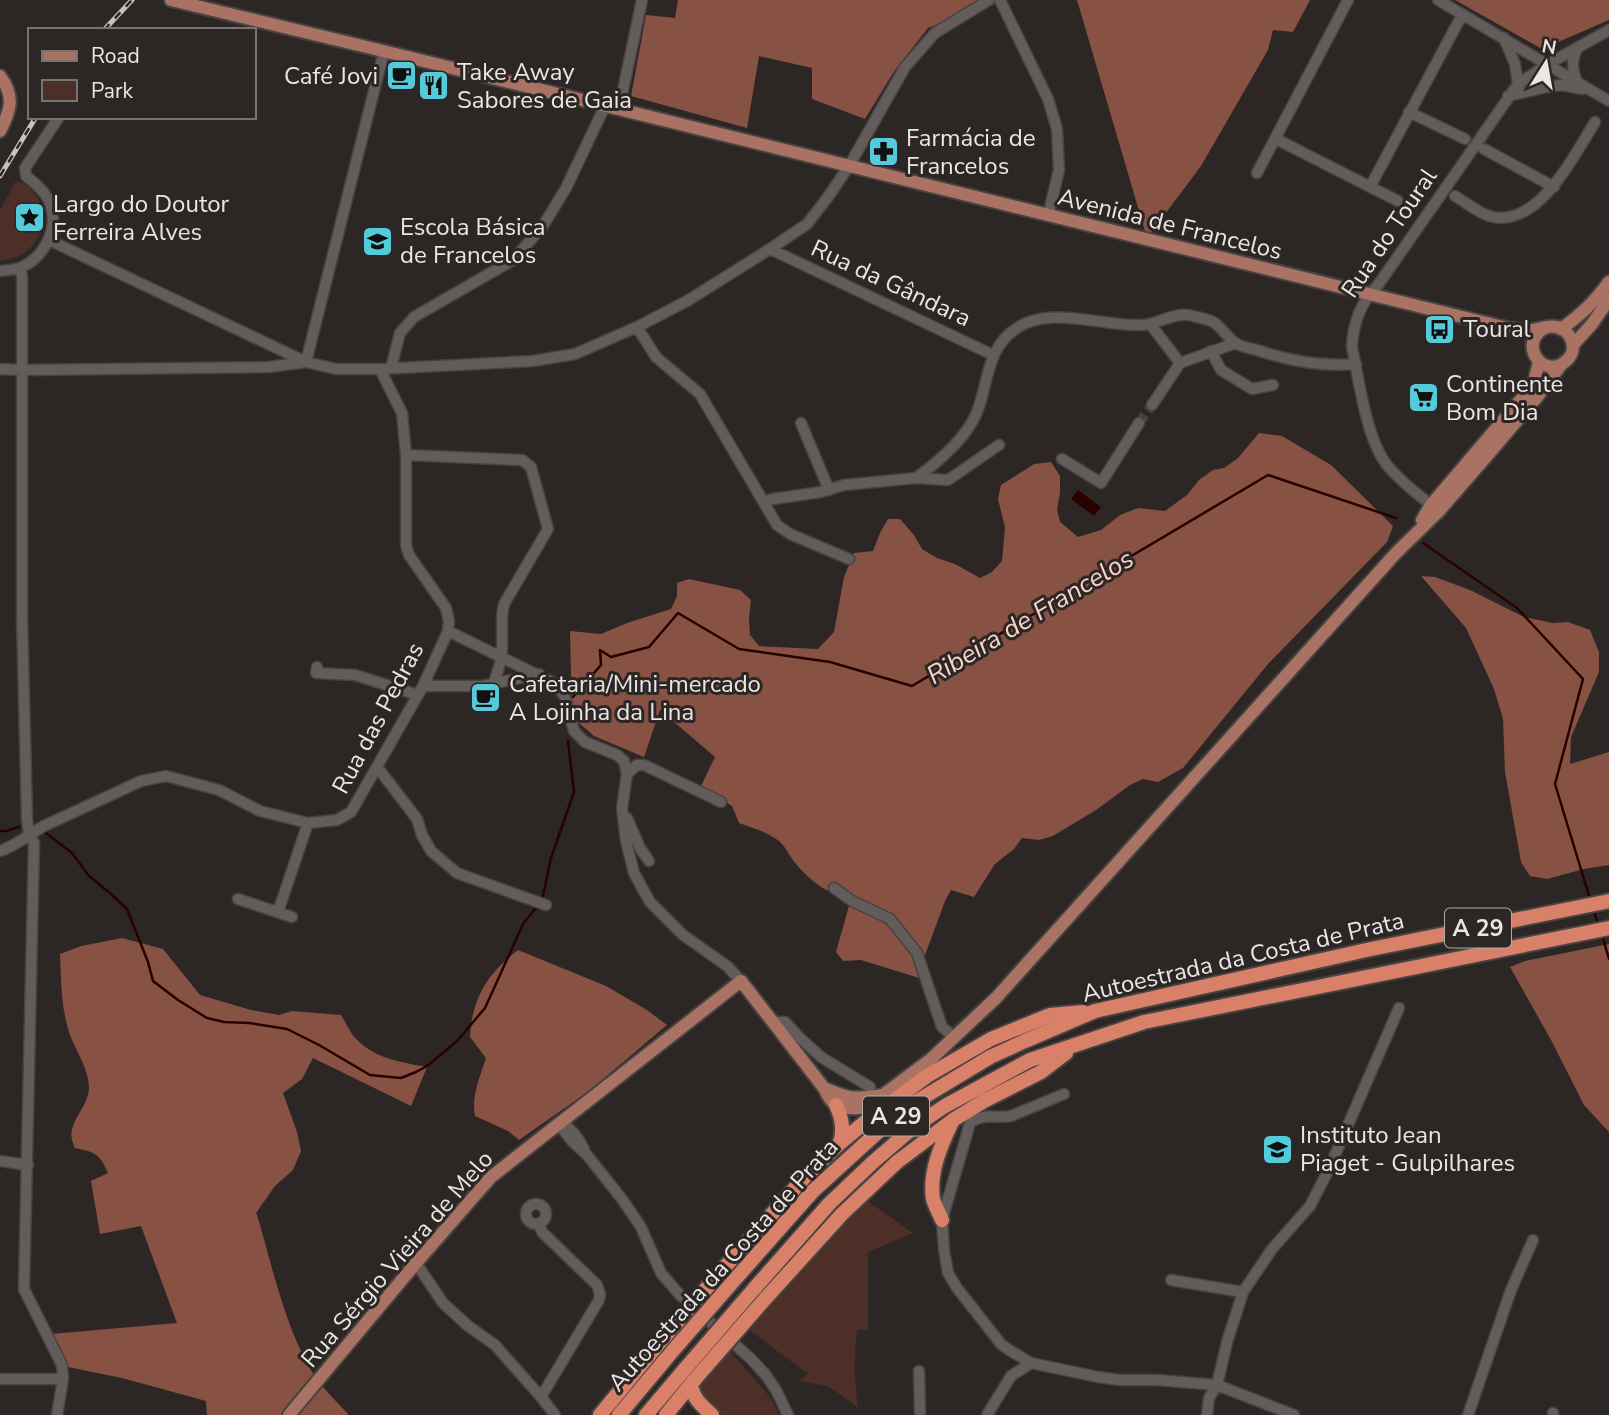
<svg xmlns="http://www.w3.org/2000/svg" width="1609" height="1415" font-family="'Nunito Sans',sans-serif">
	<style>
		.green { fill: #4e2f27 }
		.forest { fill: #875143 }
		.water { fill: #290000 }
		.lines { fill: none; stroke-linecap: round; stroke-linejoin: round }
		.stream { stroke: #290000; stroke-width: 2.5 }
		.minor-tunnel { stroke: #484442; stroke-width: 10; stroke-dasharray: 10 5; stroke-linecap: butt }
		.minor-casing { stroke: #474342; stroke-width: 13 }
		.major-casing { stroke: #474342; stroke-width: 16 }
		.highway-casing { stroke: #474342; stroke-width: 18 }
		.minor { stroke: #625c5a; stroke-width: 10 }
		.major { stroke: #a97263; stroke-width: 12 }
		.highway { stroke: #d98069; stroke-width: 14 }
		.rail-casing { stroke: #c6c2c1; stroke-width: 5 }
		.rail { stroke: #2c2725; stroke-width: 2.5; stroke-dasharray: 8; stroke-linecap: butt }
		.highway-bridge-casing { stroke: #474342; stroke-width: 18; stroke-linecap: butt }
		.highway-bridge { stroke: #d98069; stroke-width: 14 }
		.labels { text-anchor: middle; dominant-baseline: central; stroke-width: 6; stroke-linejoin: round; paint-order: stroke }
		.shield { fill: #2c2725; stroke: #b1adab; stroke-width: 2 }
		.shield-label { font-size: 23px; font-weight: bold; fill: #eae6e5 }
		.poi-label { font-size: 24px; fill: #eae6e5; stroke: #2c2725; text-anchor: start }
		.street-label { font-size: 24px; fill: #eae6e5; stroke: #2c2725 }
		.water-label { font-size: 26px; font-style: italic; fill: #f8d4ca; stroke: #2c2725 }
	</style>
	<rect width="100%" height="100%" fill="#2c2725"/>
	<!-- green -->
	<path class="green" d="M16 181C24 182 29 186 34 193 56 222 34 259 0 261V210Z
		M866 1200 913 1233 868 1252V1330H857C854 1356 854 1381 858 1407L828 1386 799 1381 808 1374 748 1329 834 1229Z
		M728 1349 771 1398 779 1415H721L701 1396 700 1383Z"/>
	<!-- forest -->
	<path class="forest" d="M678 0H980L949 20 928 28 893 73 865 119 812 99V68L759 56 747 128 631 96 646 15 675 18Z
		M1077 0H1310L1293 32 1273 30 1268 50 1201 166 1147 238Z
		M1455 0H1609V20L1542 49Z
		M1259 433 1282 436 1331 465 1393 526 1387 542 1268 664 1183 768 1158 782 1143 779 1130 785 1096 810 1053 836 1039 840 1022 838 1014 849 995 864 974 897 951 890 945 901 924 958 926 973 919 978 861 960 843 961 836 952 851 899C828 894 811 882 796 864 790 857 786 847 779 841 767 832 753 828 739 823L732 806 701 786 715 757 660 710 644 757 594 736 572 717 570 631 601 634 627 623 671 609 677 596V583L689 579 740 590 751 600 749 618 750 635 759 646 818 649 834 632 844 577 854 553 873 551 880 533 888 519H900L914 535 922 549 937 558 955 564 980 578 992 572 1002 561 1005 527 998 499 1001 485 1034 464 1051 462 1060 476V493L1057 510 1060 522 1078 537 1101 530 1120 515 1138 508 1165 511 1187 495 1199 480 1213 470 1224 468 1238 458Z
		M1421 576 1435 577 1470 590 1524 617 1553 623 1568 622 1590 630 1599 652V672L1571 737 1570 764 1609 752V865L1584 869 1547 879 1530 876 1521 862 1505 772 1503 719 1494 689 1466 628Z
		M122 938 163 949 200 995 251 1010 279 1015 292 1011 341 1015C345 1021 348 1028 352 1034 370 1058 400 1062 427 1067L411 1106 313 1058 302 1079 283 1093 297 1132 301 1151 293 1170 275 1186 256 1213 257 1215C272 1265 283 1319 308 1365 318 1384 335 1400 349 1415H207L206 1401 122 1378 68 1367 51 1334 177 1323 141 1226 100 1234 91 1181 108 1173C100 1154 95 1152 75 1148 62 1124 89 1110 89 1087 88 1064 72 1047 67 1025 61 1002 61 978 60 954L81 946Z
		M1609 944V1132L1584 1105 1551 1040 1510 967 1525 961Z
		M518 950 606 986 647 1010 667 1025 589 1091 519 1140 508 1131 475 1116C471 1096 480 1077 486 1058L470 1037C472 997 488 973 518 950Z"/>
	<!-- water -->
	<path class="water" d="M1078 490 1101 507 1094 516 1071 499Z"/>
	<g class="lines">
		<!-- stream -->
		<path class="stream" d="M1423 543 1517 608 1583 679 1555 784 1590 899
			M573 697 601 665 600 650 611 657 649 647 678 613 739 649 830 662 912 686 1268 475 1396 518
			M0 831H6L19 827
			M46 833 72 853 89 876 111 894 127 909 148 962 153 981 178 1000 207 1018 224 1022 249 1023 287 1029 319 1045 370 1075 401 1078 416 1072 427 1066 457 1041 485 1008 523 924 535 909 540 906
			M542 900 551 858 574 792 568 741
			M1593 909 1599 926
			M1602 935 1609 959"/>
		<!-- minor-tunnel -->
		<path class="minor-tunnel" d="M1139 423 1152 405"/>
		<defs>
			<path id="minor" d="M1000 0 1048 99 1057 129 1059 170 1048 216
				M1438 0 1609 101
				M1504 38 1515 64 1518 84
				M1577 82C1572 69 1571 60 1578 47
				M1508 96 1547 87 1561 85 1583 89
				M619 109 642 0
				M1409 112 1465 139
				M1276 139 1398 201
				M1484 149 1554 187
				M1257 173 1348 0
				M1370 187 1462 15
				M1455 196C1467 203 1479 214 1493 217 1540 226 1575 154 1595 122
				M49 240 306 362 336 369H380L533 361 575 354 637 327 687 301 770 249 807 224 828 197 849 166 905 67 935 33 989 0
				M770 249 993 355
				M20 268 22 276V617L27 818 29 835 34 843 24 1289 62 1365 63 1379 57 1415
				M0 271C7 270 15 270 22 267 44 257 58 230 51 206 47 193 36 184 26 176L25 168 59 117
				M1151 325 1180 363 1236 343
				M637 327 656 357 700 394 777 525 790 534 849 559
				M1211 351 1221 370 1252 389 1273 385
				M306 362 384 51
				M391 368 400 333 414 317 513 260 543 226 566 188 605 106
				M0 369 22 370 269 367 306 362
				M1152 405 1180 363
				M801 423 829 490
				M406 455 522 460 531 467 548 529 504 604 502 615V657L494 683
				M1062 459 1101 483 1139 423
				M916 478C938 462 967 437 977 412 989 382 986 348 1017 328 1050 305 1104 327 1142 325 1160 324 1174 311 1193 316 1199 318 1208 319 1213 322 1222 327 1228 339 1237 344 1242 347 1250 348 1257 350 1289 361 1322 367 1356 364
				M764 502 773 499 821 492 844 485 916 478 948 480 999 445
				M1431 505C1416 493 1399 480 1387 465 1366 438 1359 380 1352 347 1353 322 1361 302 1378 285L1518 84 1548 64 1609 30
				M448 631 554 683 564 695 574 731 585 742 617 755 624 761 627 774 622 808 626 841 634 873 650 902 683 935 727 966 741 981
				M317 667 316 673 355 675 418 695
				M423 686H482L539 674
				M378 768 417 819 422 835 431 851 457 873 546 905
				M627 774 637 765H644L721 802
				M627 818 640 848 649 861
				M0 851C16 846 29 834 44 826L141 781 166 776 219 790 260 811 308 823 337 820 351 812 423 686 448 631 449 621 446 608 409 555 406 545V455L402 413 380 369
				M834 888 852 901 890 919 917 953 942 1027 954 1037
				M238 899 292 917
				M278 912 308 823
				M773 1022H785L799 1037 821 1057 870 1087
				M1064 1094 1011 1116C996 1119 983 1112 970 1123L942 1220 944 1250 948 1273 957 1288 1001 1344 1009 1350 1031 1363 1098 1377 1120 1380H1157L1217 1385 1294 1415
				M561 1122 564 1131 572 1141 587 1155 622 1199 641 1227 661 1273 679 1294 751 1359 765 1374 776 1390 788 1415
				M561 1122C572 1129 578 1137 584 1149
				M0 1161 28 1165
				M526 1214a10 10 0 1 1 20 0a10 10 0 1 1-20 0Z
				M539 1223 542 1232 597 1285 600 1294 599 1300 541 1397
				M416 1263 443 1303 467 1325 495 1345 541 1397 555 1415
				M1171 1280 1243 1292
				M919 1371 920 1415
				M0 1379H63
				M987 1415 1011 1376 1031 1363
				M1207 1415 1209 1398 1217 1385 1227 1342 1243 1292 1272 1249 1310 1206 1328 1171 1399 1008
				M1468 1415 1511 1290 1533 1240
				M1553 1415V1413"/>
			<path id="major" d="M171 0 375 49 1507 328C1514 329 1522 330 1529 330 1540 330 1551 323 1562 329 1568 332 1572 339 1573 347 1573 352 1570 358 1566 361 1545 381 1515 344 1546 327
				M0 76C15 96 11 110 0 131
				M1561 329C1582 314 1594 302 1609 282
				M1573 345 1592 324 1609 299
				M1422 520 1431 505 1530 389 1534 382 1539 362
				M824 1088C852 1100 854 1099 883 1095
				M289 1415 416 1263 491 1177 741 981 824 1088C827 1094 831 1103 838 1106 846 1109 863 1109 871 1106 877 1104 880 1099 883 1095L931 1059 996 998 1396 553 1439 511 1485 458 1537 397 1561 365"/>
			<path id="highway" d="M836 1105C842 1118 844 1129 840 1143
				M942 1220C939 1213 935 1206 933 1199 929 1172 941 1145 952 1122
				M724 1268 803 1179 840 1143 870 1118 927 1076 991 1039 1050 1015 1083 1012
				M737 1277 813 1191 891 1120 914 1103 990 1057 1025 1041 1095 1011 1371 949 1609 901
				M754 1289 829 1204 872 1163 915 1126 945 1106 1030 1060 1144 1022 1609 928
				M765 1299 842 1214 897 1162 953 1120 984 1101 1041 1072 1066 1053
				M691 1384C693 1399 702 1406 712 1415
				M600 1415 656 1347
				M619 1415 670 1354
				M646 1415 684 1370
				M666 1415 696 1378"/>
		</defs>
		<!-- minor casing -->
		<use href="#minor" class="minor-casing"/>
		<!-- major casing -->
		<use href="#major" class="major-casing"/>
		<!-- highway casing -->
		<use href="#highway" class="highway-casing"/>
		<!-- minor -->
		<use href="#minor" class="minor"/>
		<!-- major -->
		<use href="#major" class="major"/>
		<!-- highway -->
		<use href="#highway" class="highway"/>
		<defs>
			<path id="rail" d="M104 30 132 0
				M0 176 36 117"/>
		</defs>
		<!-- rail casing -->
		<use href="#rail" class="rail-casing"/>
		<!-- rail -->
		<use href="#rail" class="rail"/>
		<defs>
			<path id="highway-bridge" d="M656 1347 724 1268
				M670 1354 737 1277
				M684 1370 754 1289
				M696 1378 765 1299"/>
		</defs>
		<!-- highway-bridge casing -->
		<use href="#highway-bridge" class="highway-bridge-casing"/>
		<!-- highway-bridge -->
		<use href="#highway-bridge" class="highway-bridge"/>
	</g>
	<!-- icons -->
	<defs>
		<symbol id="cafe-square" viewBox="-11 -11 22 22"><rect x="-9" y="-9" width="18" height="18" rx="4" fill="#53cbdb" stroke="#2c2725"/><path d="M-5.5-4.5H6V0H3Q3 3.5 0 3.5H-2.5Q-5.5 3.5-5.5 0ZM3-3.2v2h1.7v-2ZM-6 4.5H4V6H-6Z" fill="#111"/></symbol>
		<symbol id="restaurant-square" viewBox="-11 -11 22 22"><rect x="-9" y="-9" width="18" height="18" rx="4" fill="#53cbdb" stroke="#2c2725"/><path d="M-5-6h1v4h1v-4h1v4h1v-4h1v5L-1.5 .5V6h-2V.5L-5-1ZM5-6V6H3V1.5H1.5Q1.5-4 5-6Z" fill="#111"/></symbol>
		<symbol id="pharmacy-square" viewBox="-11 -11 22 22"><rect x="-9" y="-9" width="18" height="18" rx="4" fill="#53cbdb" stroke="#2c2725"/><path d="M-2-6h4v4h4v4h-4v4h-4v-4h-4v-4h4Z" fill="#111"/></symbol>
		<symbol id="sight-square" viewBox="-11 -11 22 22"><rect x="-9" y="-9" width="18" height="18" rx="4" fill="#53cbdb" stroke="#2c2725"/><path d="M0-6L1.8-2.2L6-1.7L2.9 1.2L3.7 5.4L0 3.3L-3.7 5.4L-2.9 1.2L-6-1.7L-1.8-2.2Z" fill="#111"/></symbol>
		<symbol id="school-square" viewBox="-11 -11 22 22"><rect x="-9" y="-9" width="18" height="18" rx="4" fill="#53cbdb" stroke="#2c2725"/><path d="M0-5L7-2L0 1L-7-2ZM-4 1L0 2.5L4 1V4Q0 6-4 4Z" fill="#111"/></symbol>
		<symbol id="bus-square" viewBox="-11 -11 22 22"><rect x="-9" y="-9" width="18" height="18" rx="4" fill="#53cbdb" stroke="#2c2725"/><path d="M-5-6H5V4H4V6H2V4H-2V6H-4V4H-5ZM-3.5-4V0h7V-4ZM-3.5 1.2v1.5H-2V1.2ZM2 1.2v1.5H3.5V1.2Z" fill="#111"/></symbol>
		<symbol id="supermarket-square" viewBox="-11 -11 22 22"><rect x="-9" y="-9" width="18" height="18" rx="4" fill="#53cbdb" stroke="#2c2725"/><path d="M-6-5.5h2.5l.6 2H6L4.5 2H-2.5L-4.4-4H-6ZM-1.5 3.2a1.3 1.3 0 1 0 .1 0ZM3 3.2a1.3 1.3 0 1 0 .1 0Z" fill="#111"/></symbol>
		<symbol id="university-square" viewBox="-11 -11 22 22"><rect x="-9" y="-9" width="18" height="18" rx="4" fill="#53cbdb" stroke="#2c2725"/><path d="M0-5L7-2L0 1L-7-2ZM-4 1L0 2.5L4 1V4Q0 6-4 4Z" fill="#111"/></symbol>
	</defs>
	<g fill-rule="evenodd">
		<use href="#cafe-square" x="384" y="58" width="35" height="35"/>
		<use href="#restaurant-square" x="416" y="68" width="35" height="35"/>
		<use href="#pharmacy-square" x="866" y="134" width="35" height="35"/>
		<use href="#sight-square" x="12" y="200" width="35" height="35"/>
		<use href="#school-square" x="360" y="224" width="35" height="35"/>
		<use href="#bus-square" x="1422" y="312" width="35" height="35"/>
		<use href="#supermarket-square" x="1406" y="380" width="35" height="35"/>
		<use href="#cafe-square" x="468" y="680" width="35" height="35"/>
		<use href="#university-square" x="1260" y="1132" width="35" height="35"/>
	</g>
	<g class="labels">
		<!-- shield labels -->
		<g class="shield">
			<rect x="1445" y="908.5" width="66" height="39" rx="5"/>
			<rect x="863" y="1096.5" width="66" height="39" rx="5"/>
		</g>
		<g class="shield-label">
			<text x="1478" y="928">A 29</text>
			<text x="896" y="1116">A 29</text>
		</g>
		<!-- poi labels -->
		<g class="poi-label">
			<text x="457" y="72">Take Away<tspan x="457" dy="28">Sabores de Gaia</tspan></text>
			<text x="378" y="76" text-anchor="end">Café Jovi</text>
			<text x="906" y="138">Farmácia de<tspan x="906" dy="28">Francelos</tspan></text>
			<text x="53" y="204">Largo do Doutor<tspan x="53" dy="28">Ferreira Alves</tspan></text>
			<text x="400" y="227">Escola Básica<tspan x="400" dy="28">de Francelos</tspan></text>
			<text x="1463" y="329">Toural</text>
			<text x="1446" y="384">Continente<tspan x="1446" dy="28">Bom Dia</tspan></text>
			<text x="509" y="684">Cafetaria/Mini-mercado<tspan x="509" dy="28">A Lojinha da Lina</tspan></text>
			<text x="1300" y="1135">Instituto Jean<tspan x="1300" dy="28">Piaget - Gulpilhares</tspan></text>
		</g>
		<!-- street labels -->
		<g class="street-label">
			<text transform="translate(1170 224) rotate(14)">Avenida de Francelos</text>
			<text transform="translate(1389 233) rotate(-56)">Rua do Toural</text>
			<text transform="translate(891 283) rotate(25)">Rua da Gândara</text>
			<text transform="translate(378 718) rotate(-62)">Rua das Pedras</text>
			<text transform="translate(1243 957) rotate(-13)">Autoestrada da Costa de Prata</text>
			<text transform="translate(397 1259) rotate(-49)">Rua Sérgio Vieira de Melo</text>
			<text transform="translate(723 1265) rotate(-48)">Autoestrada da Costa de Prata</text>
		</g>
		<!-- water labels -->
		<g class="water-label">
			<text transform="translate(1030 617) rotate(-31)">Ribeira de Francelos</text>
		</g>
	</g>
	<!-- legend -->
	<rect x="28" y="28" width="228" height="91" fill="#2c2725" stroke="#787372" stroke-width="2"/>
	<rect x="42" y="51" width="35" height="10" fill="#a97263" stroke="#787372" stroke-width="2"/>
	<text x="91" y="63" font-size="21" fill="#eae6e5">Road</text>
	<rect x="42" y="80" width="35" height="21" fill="#4e2f27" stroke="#787372" stroke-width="2"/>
	<text x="91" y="98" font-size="21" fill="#eae6e5">Park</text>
	<!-- north arrow -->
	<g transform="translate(1546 63) rotate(11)" stroke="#2c2725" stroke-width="5" paint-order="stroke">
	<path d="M0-5L12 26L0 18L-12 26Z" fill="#eae6e5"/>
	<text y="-10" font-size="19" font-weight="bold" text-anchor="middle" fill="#eae6e5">N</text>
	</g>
</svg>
